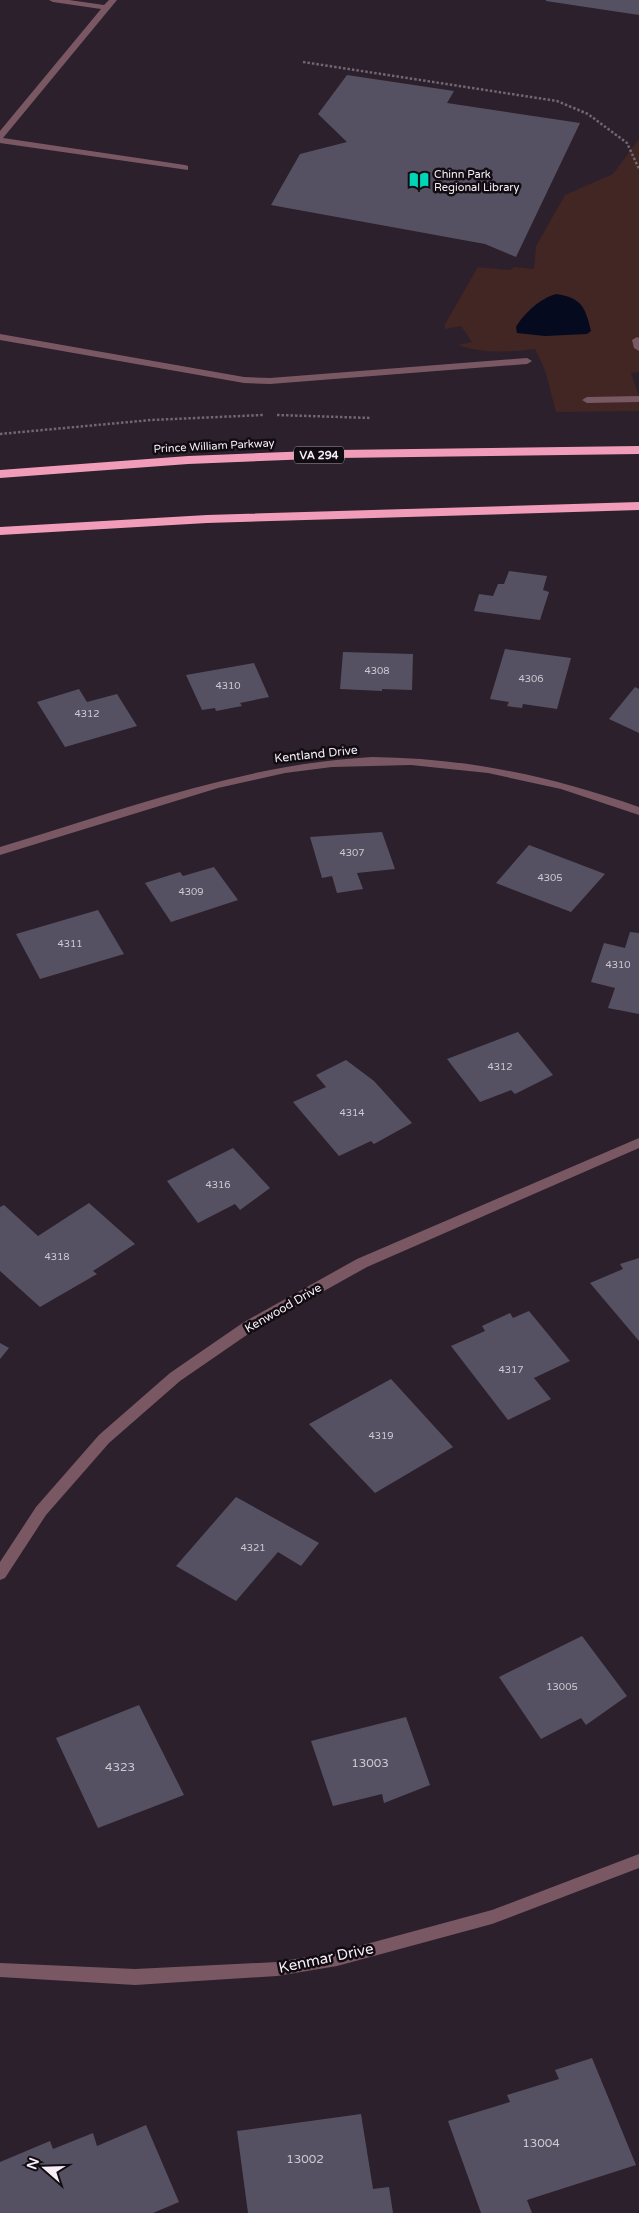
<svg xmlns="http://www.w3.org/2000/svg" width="639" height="2213" font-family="'Varela Round',sans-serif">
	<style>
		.green { fill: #412623 }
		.water { fill: #050a1f }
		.building { fill: #565162 }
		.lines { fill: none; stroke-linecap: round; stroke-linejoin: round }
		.path { stroke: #716671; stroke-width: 2.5; stroke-dasharray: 2.5 2; stroke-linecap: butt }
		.minor { fill: #7a5863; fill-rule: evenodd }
		.highway { fill: #f19db9; fill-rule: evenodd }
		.labels { text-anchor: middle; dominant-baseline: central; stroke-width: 5; stroke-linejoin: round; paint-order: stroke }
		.number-label { font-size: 10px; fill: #cfc7d2 }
		.far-poi-label { font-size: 11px; fill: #f7eef7; stroke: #110c11; text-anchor: start }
		.far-street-label { font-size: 11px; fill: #f7eef7; stroke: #110c11 }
		.shield { fill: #110c11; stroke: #b2aab2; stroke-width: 1 }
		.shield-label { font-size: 11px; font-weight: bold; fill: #f7eef7 }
		.street-label { font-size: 12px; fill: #f7eef7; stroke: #110c11 }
		.near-number-label { font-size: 12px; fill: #cfc7d2 }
		.near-street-label { font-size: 15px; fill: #f7eef7; stroke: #110c11 }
	</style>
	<rect width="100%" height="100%" fill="#2c202c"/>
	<!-- green -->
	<path class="green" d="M639 139V372L631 373 639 396V411L556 412 545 370 535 349C508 352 484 354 458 345L472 342 461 326 445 329V324L478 267 510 270 514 267 534 269 536 246 565 195 613 174Z"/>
	<!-- water -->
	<path class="water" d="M556 294C582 298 585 307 591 331L587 334 545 336 517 333 516 327C524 313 541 298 556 294Z"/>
	<!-- building -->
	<path class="building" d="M546 0H639V15L546 1Z
		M347 75 454 91 447 103 580 123 516 257 485 244 271 205 300 154 347 142 318 114Z
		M509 571 547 576 543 590 549 592 540 620 474 611 479 594 493 596 498 584H504Z
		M505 649 571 658 557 709 523 704 522 708 507 706 509 702 490 699Z
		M343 652 413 654 412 690 382 689V691L340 689Z
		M254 663 269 697 240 703 242 706 216 711 215 708 202 710 186 675Z
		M635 687 639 689V733L609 719Z
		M79 689 87 702 117 694 137 726 65 747 37 702Z
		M382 832 395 869 357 873 363 889 337 893 332 876 322 878 310 837Z
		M529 845 605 874 571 912 496 883Z
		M214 867 238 900 171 922 145 883 180 872 183 876Z
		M98 910 124 954 40 979 16 934Z
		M630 932 639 933V1014L608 1008 615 988 591 982 604 943 625 948Z
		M518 1032 553 1075 515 1094 511 1090 480 1102 447 1059Z
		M346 1060 374 1081 412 1123 374 1144 371 1141 339 1156 293 1102 326 1087 316 1075Z
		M233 1148 270 1188 240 1210 235 1204 198 1223 167 1181Z
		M89 1203 135 1244 93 1271 97 1274 40 1307 0 1271V1207L4 1205 38 1236Z
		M639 1258V1341L590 1283 623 1269 620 1264Z
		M529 1311 570 1361 534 1378 551 1399 508 1420 451 1346 485 1331 482 1326 510 1313 513 1318Z
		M0 1343 9 1348 0 1359Z
		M391 1379 453 1447 375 1493 309 1424Z
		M236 1497 319 1543 301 1566 278 1552 236 1601 176 1566Z
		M582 1636 627 1696 586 1725 581 1718 541 1739 499 1677Z
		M139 1705 184 1795 98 1828 56 1738Z
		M406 1717 430 1785 384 1803 382 1794 333 1806 311 1741Z
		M592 2058 636 2165 527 2200 532 2213H481L448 2121 510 2102 507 2095 559 2079 555 2070Z
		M361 2114 373 2189 389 2187 393 2213H248L237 2131Z
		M146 2125 179 2202 153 2213H0V2162L50 2141 53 2149 93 2133 97 2146Z"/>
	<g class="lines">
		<!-- path -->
		<path class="path" d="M303 62 557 101 588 114 627 143 639 169
			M277 415 371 418
			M0 434 151 420 263 415"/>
		<!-- minor -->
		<path class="minor" d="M49 0H69L104 5 109 0H117L3 138 185 165 188 166V170L0 143V131L101 9 53 2Z
			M0 334 244 377 270 378 527 358 532 361 527 364 270 384 244 383 0 340Z
			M637 337 639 338V351L634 348 632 340Z
			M639 396V402L587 403 582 400 587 397Z
			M372 757C467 758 550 776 639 807V815L561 789 488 773 411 765 332 767 285 773 218 788 0 855V847C122 810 243 764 372 757Z
			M639 1138V1148L367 1267 254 1330 180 1381 109 1443 46 1515 5 1578 0 1580V1562L36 1507 99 1435 170 1373 244 1322 357 1259Z
			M639 1854V1868L492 1924 337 1966 277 1976 135 1985 0 1977V1963L135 1969 277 1962 337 1952 492 1910Z"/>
		<!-- highway -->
		<path class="highway" d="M639 446V454L337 458 188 464 0 478V470L188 456 337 450Z
			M639 502V510L207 523 0 535V527L207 515Z"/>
	</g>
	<!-- icons -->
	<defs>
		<symbol id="library-bare" viewBox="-9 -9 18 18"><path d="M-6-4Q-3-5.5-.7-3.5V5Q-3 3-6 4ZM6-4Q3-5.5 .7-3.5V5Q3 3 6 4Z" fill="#00d5b7" stroke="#110c11" stroke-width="2.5" paint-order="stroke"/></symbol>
	</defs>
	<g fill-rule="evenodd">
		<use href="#library-bare" x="405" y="166" width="28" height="28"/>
	</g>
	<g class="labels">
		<!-- number labels -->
		<g class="number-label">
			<text x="377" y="671">4308</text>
			<text x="531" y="679">4306</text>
			<text x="228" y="686">4310</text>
			<text x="87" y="714">4312</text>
			<text x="352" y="853">4307</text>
			<text x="550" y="878">4305</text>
			<text x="191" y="892">4309</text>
			<text x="70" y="944">4311</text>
			<text x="618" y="965">4310</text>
			<text x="500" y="1067">4312</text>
			<text x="352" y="1113">4314</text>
			<text x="218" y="1185">4316</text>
			<text x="57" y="1257">4318</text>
			<text x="511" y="1370">4317</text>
			<text x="381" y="1436">4319</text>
			<text x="253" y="1548">4321</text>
			<text x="562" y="1687">13005</text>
		</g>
		<!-- far-poi labels -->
		<g class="far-poi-label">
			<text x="434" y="174">Chinn Park<tspan x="434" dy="13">Regional Library</tspan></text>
		</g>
		<!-- far-street labels -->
		<g class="far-street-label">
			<text transform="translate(214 446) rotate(-3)">Prince William Parkway</text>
		</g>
		<!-- shield labels -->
		<rect class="shield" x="294" y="446.5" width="50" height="17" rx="4"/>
		<g class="shield-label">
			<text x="319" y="455">VA 294</text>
		</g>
		<!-- street labels -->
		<g class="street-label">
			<text transform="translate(316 754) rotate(-6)">Kentland Drive</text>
			<text transform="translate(283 1308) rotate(-30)">Kenwood Drive</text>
		</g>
		<!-- near-number labels -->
		<g class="near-number-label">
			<text x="370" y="1763">13003</text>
			<text x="120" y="1767">4323</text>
			<text x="541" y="2143">13004</text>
			<text x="305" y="2159">13002</text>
		</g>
		<!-- near-street labels -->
		<g class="near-street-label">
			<text transform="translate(326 1958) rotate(-12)">Kenmar Drive</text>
		</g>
	</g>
	<!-- north arrow -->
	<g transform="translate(45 2168) rotate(290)" stroke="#110c11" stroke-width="4" paint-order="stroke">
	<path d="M0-4L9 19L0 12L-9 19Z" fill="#f7eef7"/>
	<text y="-8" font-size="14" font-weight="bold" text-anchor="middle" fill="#f7eef7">N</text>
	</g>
</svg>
